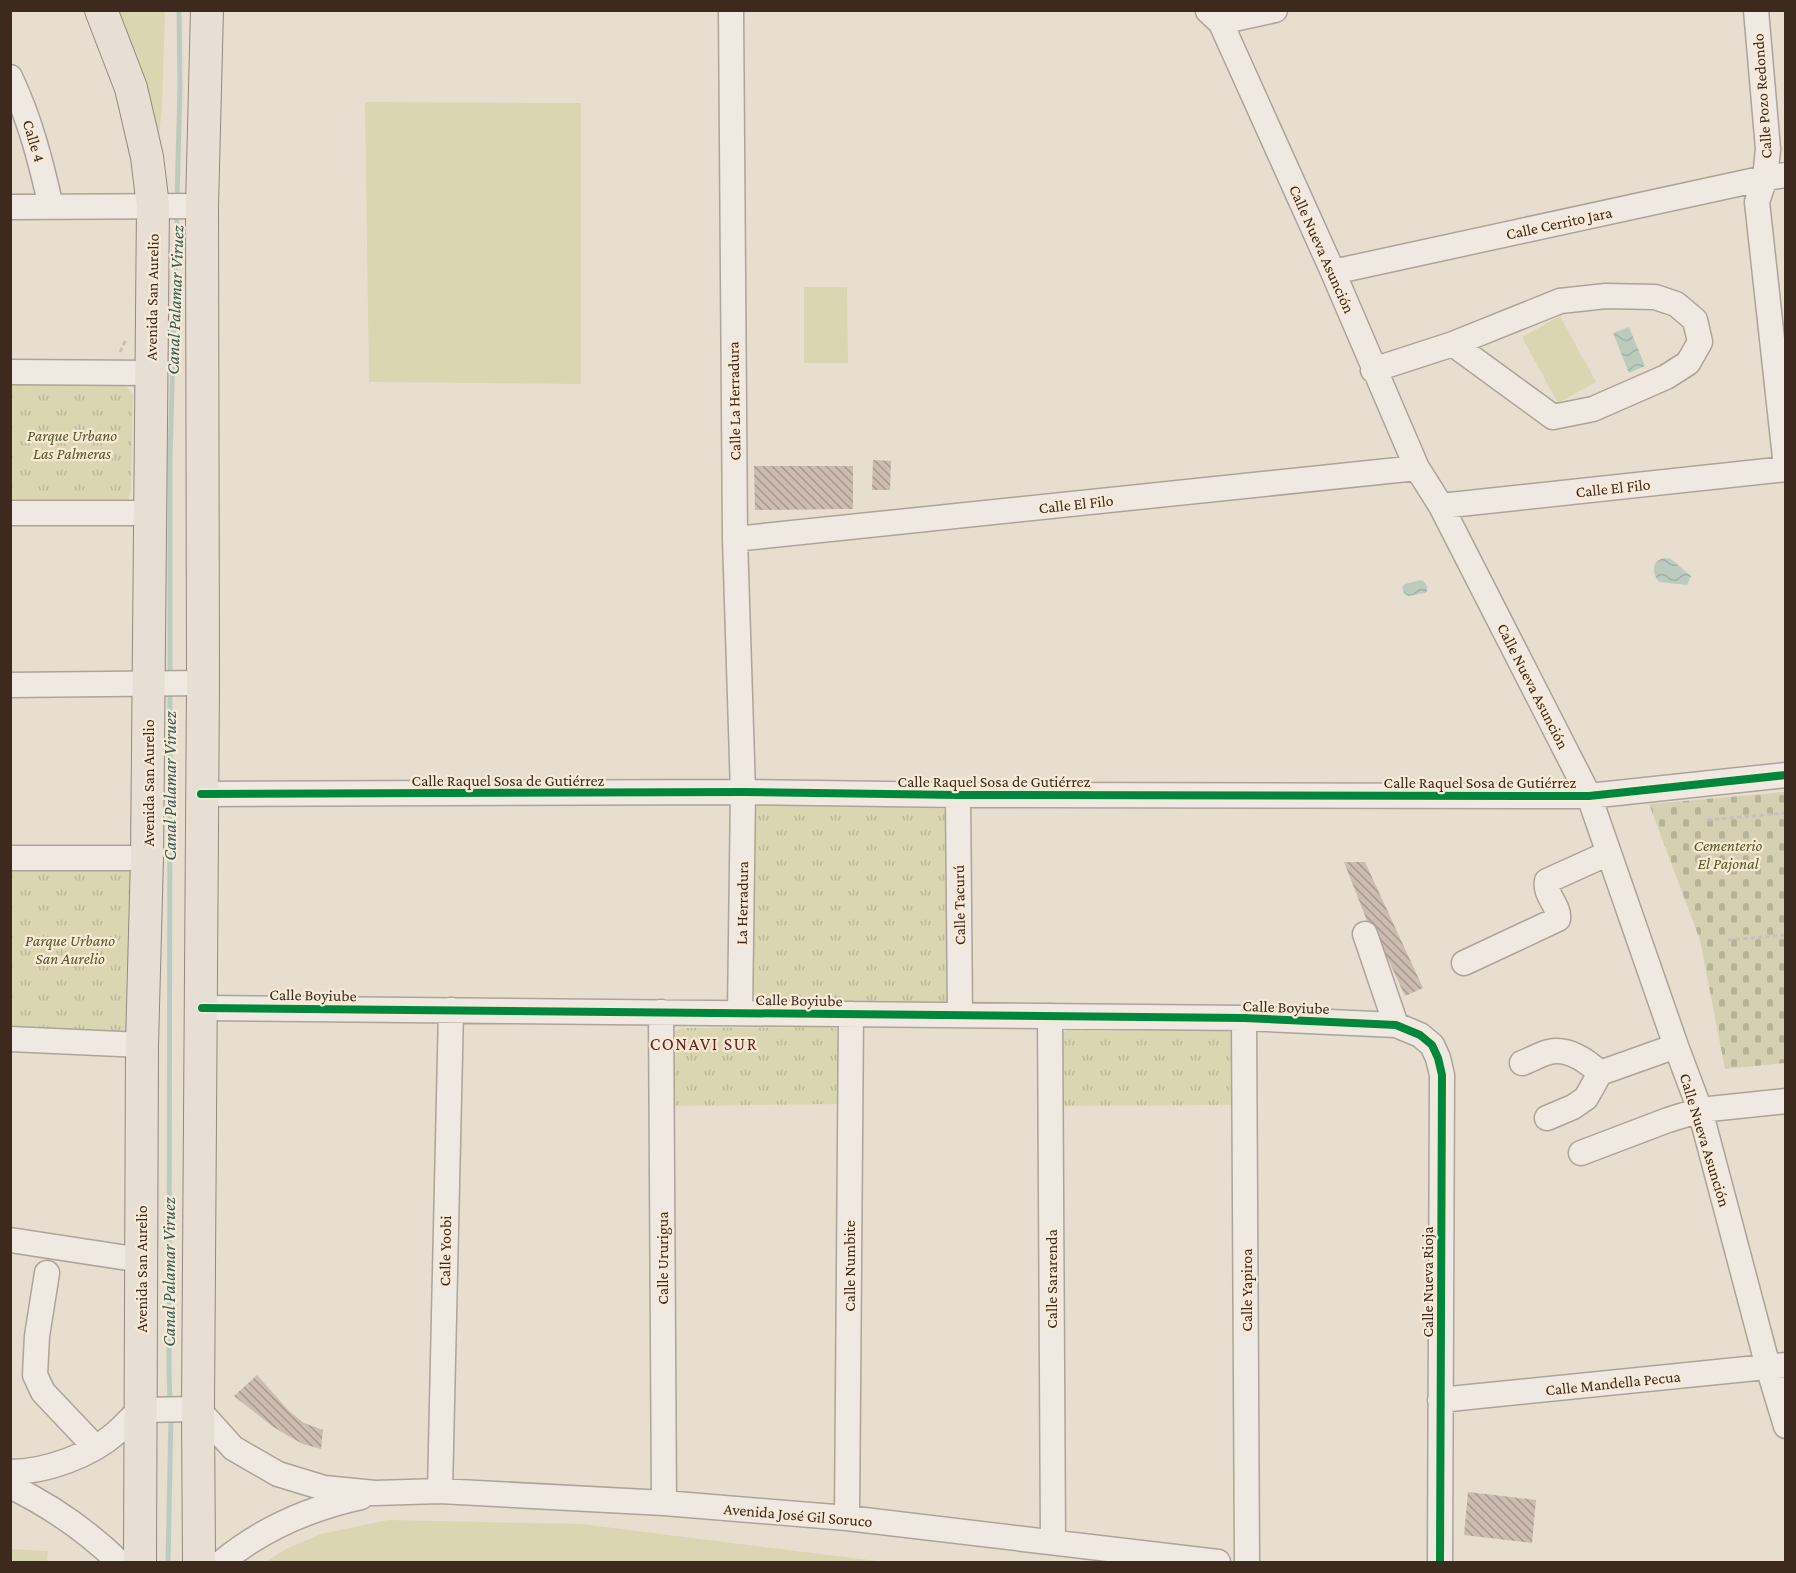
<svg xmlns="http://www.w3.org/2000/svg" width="1796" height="1573" font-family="'Crimson Pro',serif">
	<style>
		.grass { fill: #dad6b2 }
		.cemetery { fill: url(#cemetery-stones) }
		.park { fill: url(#park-tufts) }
		.water { fill: url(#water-waves) }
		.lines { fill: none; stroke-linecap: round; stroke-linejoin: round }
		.stream { stroke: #bbccbf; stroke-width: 5 }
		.building { fill: url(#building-back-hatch) }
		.minor-casing { stroke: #ada398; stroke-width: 27 }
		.major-casing { stroke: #92897f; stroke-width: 34 }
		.path { stroke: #c8c0b8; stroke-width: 3; stroke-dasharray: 4.5 3; stroke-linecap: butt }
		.minor { stroke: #efe9e2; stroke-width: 24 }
		.major { stroke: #e7dfd3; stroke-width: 32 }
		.cycleway-casing { stroke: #f8ead6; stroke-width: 11 }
		.cycleway { stroke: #00873e; stroke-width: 8 }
		.labels { text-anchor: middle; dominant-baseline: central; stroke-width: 4.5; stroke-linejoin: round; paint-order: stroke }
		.street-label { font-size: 16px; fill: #3d2a1f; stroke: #f8ead6 }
		.park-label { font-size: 16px; font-style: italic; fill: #535b24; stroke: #f8ead6 }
		.water-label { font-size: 18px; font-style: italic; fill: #2d5d55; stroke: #f8ead6 }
		.neighbourhood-label { font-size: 18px; letter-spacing: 1.5px; fill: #6c231c; stroke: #f8ead6 }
	</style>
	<defs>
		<pattern id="cemetery-stones" width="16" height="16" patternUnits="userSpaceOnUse" patternTransform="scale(1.5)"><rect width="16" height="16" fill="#d4d0b1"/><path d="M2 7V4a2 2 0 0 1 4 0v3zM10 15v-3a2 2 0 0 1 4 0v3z" fill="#b7b398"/></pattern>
		<pattern id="park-tufts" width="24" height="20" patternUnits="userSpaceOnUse" patternTransform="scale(1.5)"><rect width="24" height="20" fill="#dad6b2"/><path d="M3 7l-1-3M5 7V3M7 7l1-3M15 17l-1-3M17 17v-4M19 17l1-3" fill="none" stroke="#bcb899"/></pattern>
		<pattern id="water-waves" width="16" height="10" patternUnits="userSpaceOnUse" patternTransform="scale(1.5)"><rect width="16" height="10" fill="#bbccbf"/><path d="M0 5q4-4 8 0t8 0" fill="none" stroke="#a2afa4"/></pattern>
		<pattern id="building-back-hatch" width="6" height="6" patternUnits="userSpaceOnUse" patternTransform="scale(1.5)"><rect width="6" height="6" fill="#ccbbb0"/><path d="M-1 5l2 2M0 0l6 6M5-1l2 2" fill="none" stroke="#a7988f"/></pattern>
	</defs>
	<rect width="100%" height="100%" fill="#e7ded0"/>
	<!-- grass -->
	<path class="grass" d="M114 11H165L162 106 159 135Z
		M365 102 581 103V384L369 382Z
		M804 287H847L848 363H804Z
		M1560 316 1596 382 1558 403 1522 337Z
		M388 1520 581 1524 885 1562H266L286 1549 321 1534Z
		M10 1549 48 1551 47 1562H11Z"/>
	<!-- cemetery -->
	<path class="cemetery" d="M1785 792V1063L1725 1069 1700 940 1649 804Z"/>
	<!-- park -->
	<path class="park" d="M11 383H115L125 385 133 394 131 491 128 501 11 505Z
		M760 802 947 809 948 1006 760 1005 754 994 752 816 754 808Z
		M10 869 130 870 129 1035 11 1029Z
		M1217 1025 1227 1029 1232 1035V1105L1056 1106 1061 1033 1068 1030Z
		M827 1027 836 1029 843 1039 844 1104 665 1106 668 1037 673 1032 682 1028Z"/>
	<!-- water -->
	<path class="water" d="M1629 327 1645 366 1629 373 1613 333Z
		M1665 558 1671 559 1691 576 1687 585 1659 582C1651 573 1652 560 1665 558Z
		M1421 580C1426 582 1428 586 1427 591L1425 593 1408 596 1404 593 1402 587 1405 584Z"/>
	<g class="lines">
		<!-- stream -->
		<path class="stream" d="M177 199 180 87 179 10
			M170 676V459L177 211
			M170 688 169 1371 170 1402
			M168 1562 171 1414"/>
	</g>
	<!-- building -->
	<path class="building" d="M873 460 891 461 890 490H872Z
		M754 466H853V509L755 510Z
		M1344 862H1365L1423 988 1405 996 1383 948 1378 949Z
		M257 1375 289 1411 304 1423 323 1430 321 1449 303 1444 290 1437 272 1426 234 1396Z
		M1468 1492 1536 1500 1532 1543 1464 1535Z"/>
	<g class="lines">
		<defs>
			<path id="minor" d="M731 10 735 539 743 792 740 1013
				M1215 10 1333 272 1417 468 1441 506 1589 796 1676 1046 1700 1110 1768 1367 1786 1426
				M1756 10 1768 149 1765 178 1757 202 1786 467
				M1208 11 1220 22 1275 10
				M10 77C30 119 41 162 51 207
				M10 207 202 206
				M1333 272 1765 178 1786 175
				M1373 370 1453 344 1560 301 1606 296 1655 297 1676 304 1695 320 1700 342 1688 363 1666 377 1593 409 1553 417 1453 344
				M10 372 151 373
				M1441 506 1786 469
				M10 513H150
				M735 539 1417 468
				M10 685 203 683
				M201 794 743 792 958 795 1589 796 1786 775
				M958 795 960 1015
				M10 858H147
				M1365 934 1396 1025
				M1464 963 1558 919C1560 906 1544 895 1547 881L1609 853
				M202 1008 1244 1018 1396 1025 1420 1035 1432 1045 1438 1058 1442 1075 1440 1562
				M661 1012 664 1503
				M1050 1016 1053 1542
				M1244 1018 1247 1562
				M10 1039 142 1045
				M1522 1063C1531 1060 1540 1054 1549 1052 1568 1047 1587 1061 1600 1073L1676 1046
				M1547 1118 1573 1107 1586 1098 1600 1073
				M1581 1153 1668 1120 1700 1110 1786 1101
				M10 1240 141 1260
				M47 1273 37 1336 35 1375 43 1392 95 1447
				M1440 1400 1786 1365
				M10 1472C45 1472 90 1456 116 1433 124 1426 132 1417 140 1410L198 1409 233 1448 278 1474 324 1488 375 1493 440 1491 664 1503 847 1518 1218 1562
				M10 1486C49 1505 88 1532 119 1562
				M440 1491 451 1010
				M847 1518 851 1014
				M222 1562C262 1529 311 1508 361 1497"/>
			<path id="major" d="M101 10 131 88 147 157 153 206 147 858 142 1045 140 1562
				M199 1562 198 1409 203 683 202 206 207 10"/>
		</defs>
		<!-- minor casing -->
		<use href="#minor" class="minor-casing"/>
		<!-- major casing -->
		<use href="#major" class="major-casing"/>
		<!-- path -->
		<path class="path" d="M120 352 126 339
			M1707 820 1786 813
			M1728 940 1786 935"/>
		<!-- minor -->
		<use href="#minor" class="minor"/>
		<!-- major -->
		<use href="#major" class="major"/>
		<defs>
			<path id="cycleway" d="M201 794 743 792 958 795 1589 796 1786 775
				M202 1008 1244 1018 1396 1025 1420 1035 1432 1045 1438 1058 1442 1075 1440 1562"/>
		</defs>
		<!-- cycleway casing -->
		<use href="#cycleway" class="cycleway-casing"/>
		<!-- cycleway -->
		<use href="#cycleway" class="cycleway"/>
	</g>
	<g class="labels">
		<!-- street labels -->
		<g class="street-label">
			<text transform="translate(1762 96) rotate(-94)">Calle Pozo Redondo</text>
			<text transform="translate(34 141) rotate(73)">Calle 4</text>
			<text transform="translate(1559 223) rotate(-12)">Calle Cerrito Jara</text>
			<text transform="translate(1322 249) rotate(66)">Calle Nueva Asunción</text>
			<text transform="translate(152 297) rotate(-89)">Avenida San Aurelio</text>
			<text transform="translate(734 401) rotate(-91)">Calle La Herradura</text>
			<text transform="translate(1613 488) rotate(-6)">Calle El Filo</text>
			<text transform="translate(1076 504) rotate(-6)">Calle El Filo</text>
			<text transform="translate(1533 686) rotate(63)">Calle Nueva Asunción</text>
			<text x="508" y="780">Calle Raquel Sosa de Gutiérrez</text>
			<text x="994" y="781">Calle Raquel Sosa de Gutiérrez</text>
			<text x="1480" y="782">Calle Raquel Sosa de Gutiérrez</text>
			<text transform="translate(148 783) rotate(-90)">Avenida San Aurelio</text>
			<text transform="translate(742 903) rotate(-89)">La Herradura</text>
			<text transform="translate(959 905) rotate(-91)">Calle Tacurú</text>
			<text transform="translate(313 995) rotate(1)">Calle Boyiube</text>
			<text transform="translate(799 1000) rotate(1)">Calle Boyiube</text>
			<text transform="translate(1286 1007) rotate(2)">Calle Boyiube</text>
			<text transform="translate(1705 1140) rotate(73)">Calle Nueva Asunción</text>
			<text transform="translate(445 1251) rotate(-89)">Calle Yoobi</text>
			<text transform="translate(662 1258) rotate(-90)">Calle Ururigua</text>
			<text transform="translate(849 1266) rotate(-90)">Calle Numbite</text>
			<text transform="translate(141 1269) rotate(-90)">Avenida San Aurelio</text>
			<text transform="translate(1051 1279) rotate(-90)">Calle Sararenda</text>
			<text transform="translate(1427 1282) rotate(-90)">Calle Nueva Rioja</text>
			<text transform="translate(1246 1290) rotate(-90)">Calle Yapiroa</text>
			<text transform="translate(1613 1383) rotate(-6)">Calle Mandella Pecua</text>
			<text transform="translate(798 1515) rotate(5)">Avenida José Gil Soruco</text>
		</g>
		<!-- park labels -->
		<g class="park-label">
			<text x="72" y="435">Parque Urbano<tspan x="72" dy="18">Las Palmeras</tspan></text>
			<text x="1728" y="845">Cementerio<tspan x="1728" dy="18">El Pajonal</tspan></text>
			<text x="70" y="940">Parque Urbano<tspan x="70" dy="18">San Aurelio</tspan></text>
		</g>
		<!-- water labels -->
		<g class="water-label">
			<text transform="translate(175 300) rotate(-88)">Canal Palamar Viruez</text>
			<text transform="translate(170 786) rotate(-90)">Canal Palamar Viruez</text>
			<text transform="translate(169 1272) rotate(-90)">Canal Palamar Viruez</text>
		</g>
		<!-- neighbourhood labels -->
		<g class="neighbourhood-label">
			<text x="704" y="1044">CONAVI SUR</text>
		</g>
	</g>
	<!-- border -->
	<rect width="1796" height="1573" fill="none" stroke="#3d2a1f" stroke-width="24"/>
</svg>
